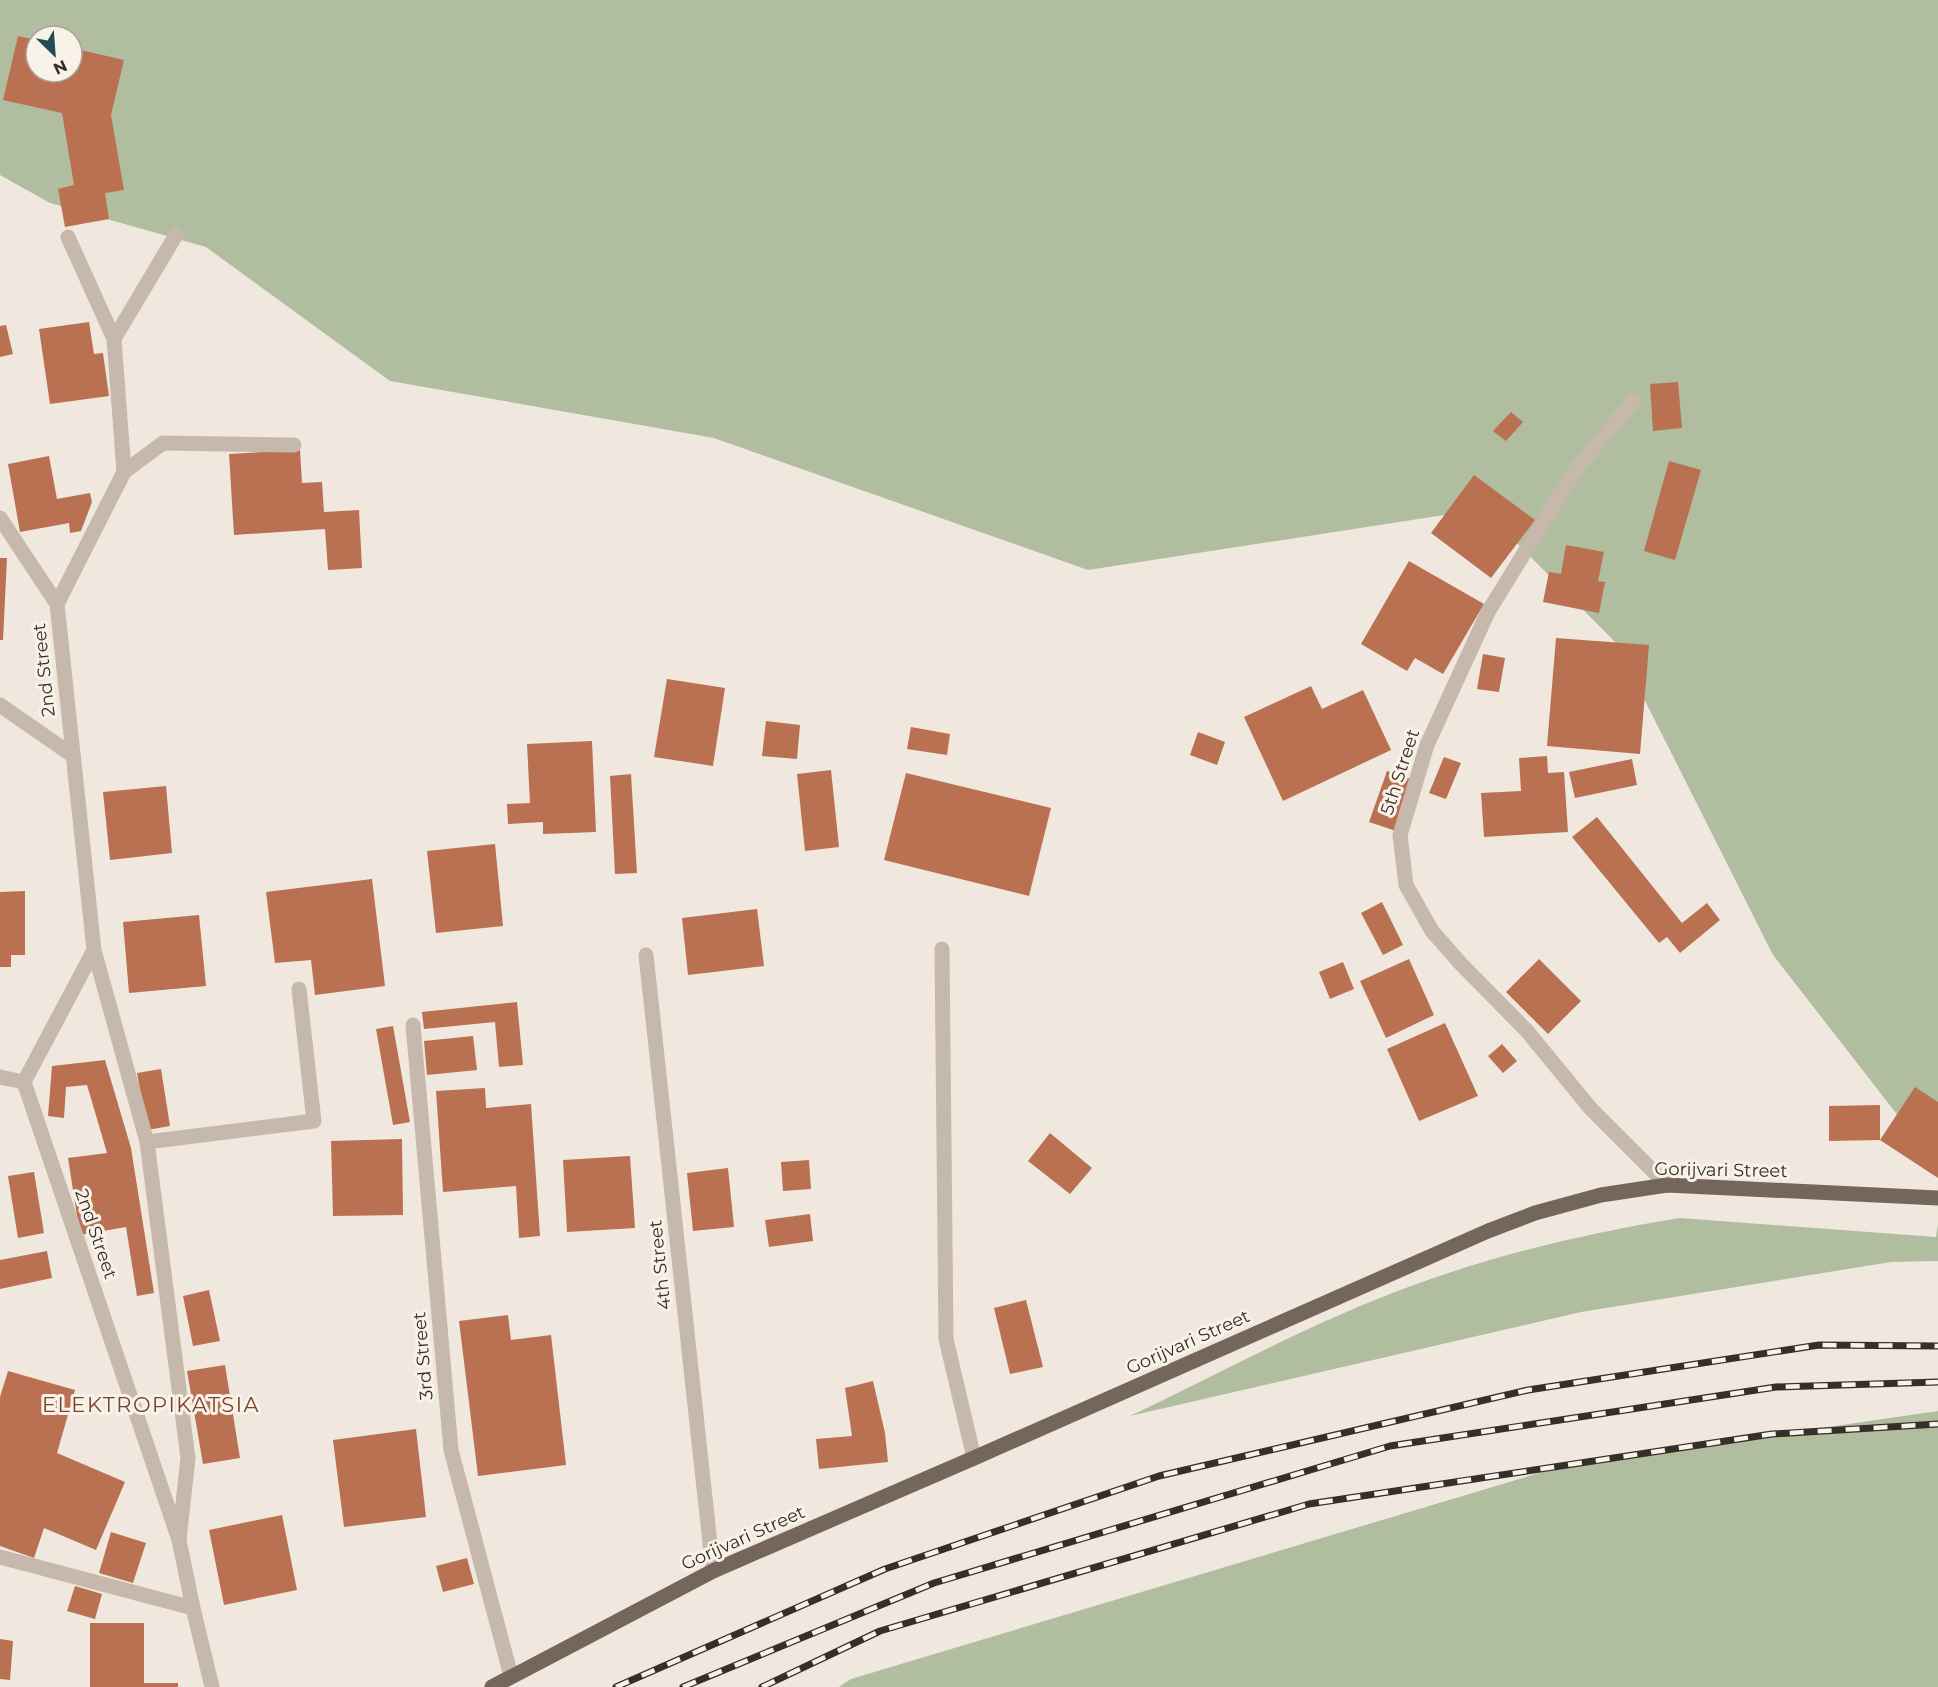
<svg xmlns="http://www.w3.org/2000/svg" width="1938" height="1687" font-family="Montserrat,sans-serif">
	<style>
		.grass { fill: #b1bd9f; fill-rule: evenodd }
		.building { fill: #b97152 }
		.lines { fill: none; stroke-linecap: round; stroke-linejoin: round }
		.minor { stroke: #c6b9ab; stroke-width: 15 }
		.major { stroke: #75665c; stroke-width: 15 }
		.rail-casing { stroke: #352e29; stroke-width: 7 }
		.rail { stroke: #f8f2e9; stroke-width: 4.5; stroke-dasharray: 14; stroke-linecap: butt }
		.labels { text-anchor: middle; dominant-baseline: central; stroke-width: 6; stroke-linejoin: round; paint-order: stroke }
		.street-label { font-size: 18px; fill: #352e29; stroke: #f8f2e9 }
		.quarter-label { font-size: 21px; letter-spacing: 1.5px; fill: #7b432b; stroke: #f8f2e9 }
	</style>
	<rect width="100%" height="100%" fill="#f0e8de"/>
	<!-- grass -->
	<path class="grass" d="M0 0H1938V1167L1773 955 1616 643 1483 509 1088 570 714 438 390 381 206 247 50 203 0 175ZM36 36H72V72H36Z
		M1680 1218 1936 1237 1938 1224V1261L1891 1262 1581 1312 1130 1416C1222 1372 1315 1321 1411 1286 1498 1254 1588 1233 1680 1218Z
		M1938 1411V1687H839L851 1679 1566 1465Z"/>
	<!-- building -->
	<path class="building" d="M18 36 36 40V72H72V48L124 60 111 115 124 190 105 193 109 219 65 227 58 189 74 185 62 113 3 100Z
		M89 322 94 354 103 353 109 396 50 404 39 329Z
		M6 325 13 354 0 357V326Z
		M1678 382 1682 428 1653 431 1650 384Z
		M1511 412 1523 422 1506 441 1493 431Z
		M300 450 302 483 322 482 324 512 359 510 362 568 328 570 325 529 234 535 229 454Z
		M49 456 57 499 90 493 92 502 81 531 70 533 69 523 20 532 8 464Z
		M1669 461 1701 470 1675 560 1644 551Z
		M1474 475 1535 520 1491 578 1431 533Z
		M1566 545 1604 552 1598 581 1605 582 1599 613 1543 602 1549 572 1561 574Z
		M0 558H7L3 640H0Z
		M1409 561 1484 604 1443 674 1415 658 1407 671 1361 644Z
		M1556 638 1649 645 1640 754 1547 746Z
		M1483 654 1505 658 1499 692 1477 689Z
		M667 679 725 688 713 766 654 757Z
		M1311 686 1322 709 1363 690 1391 750 1283 801 1244 717Z
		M766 721 800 725 797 759 762 756Z
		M911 727 950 734 947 755 907 749Z
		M1198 732 1225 742 1217 765 1190 755Z
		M592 741 596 832 543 834V822L508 824 507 804 530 803 527 744Z
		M1547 756 1548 773 1564 772 1568 832 1484 837 1481 793 1521 791 1519 758Z
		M1444 757 1461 763 1446 799 1429 793Z
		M1632 759 1637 785 1575 798 1569 772Z
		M831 770 839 847 805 851 797 774Z
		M1387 771 1414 780 1396 831 1369 822Z
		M906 773 1051 808 1029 896 884 860Z
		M631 774 637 873 615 874 610 776Z
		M166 786 172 853 110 860 103 792Z
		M1597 817 1682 923 1707 903 1720 920 1680 953 1667 937 1659 943 1572 837Z
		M495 844 503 926 436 933 427 851Z
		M372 879 385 986 315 995 311 960 275 963 266 892Z
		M25 891V955H11V967H0V892Z
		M1382 902 1403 945 1383 955 1361 913Z
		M757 909 764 966 688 975 682 918Z
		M199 915 206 986 129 993 123 922Z
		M1409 959 1434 1015 1386 1038 1360 981Z
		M1539 959 1581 1001 1548 1034 1506 992Z
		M1343 962 1354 989 1330 999 1319 972Z
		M517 1002 523 1065 499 1067 495 1022 424 1029 422 1012Z
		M1445 1023 1478 1096 1419 1121 1387 1049Z
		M393 1026 410 1122 393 1125 376 1029Z
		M473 1036 477 1070 427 1075 424 1041Z
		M1502 1044 1517 1061 1503 1073 1488 1056Z
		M105 1060 131 1148 154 1293 137 1296 126 1227 80 1235 68 1158 107 1153 87 1085 66 1087 64 1118 48 1116 52 1066Z
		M161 1069 170 1126 147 1130 137 1073Z
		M1915 1087 1938 1102V1178L1880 1140 1829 1141V1106L1880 1105V1140Z
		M485 1088 486 1108 531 1104 540 1236 519 1238 516 1186 443 1192 436 1091Z
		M1050 1133 1092 1168 1070 1194 1028 1161Z
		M402 1139 403 1215 333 1216 331 1141Z
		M630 1156 635 1228 567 1232 563 1160Z
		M809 1160 811 1189 783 1191 781 1162Z
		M728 1168 734 1227 693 1231 687 1173Z
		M34 1172 44 1233 18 1238 8 1176Z
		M810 1214 813 1241 769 1247 765 1220Z
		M47 1251 52 1278 0 1289V1260Z
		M209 1290 220 1341 193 1346 183 1296Z
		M1026 1300 1043 1367 1010 1374 994 1308Z
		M508 1315 511 1340 551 1335 566 1465 478 1476 459 1321Z
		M225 1365 240 1458 203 1464 187 1371Z
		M8 1371 75 1390 57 1453 125 1482 96 1550 44 1528 34 1558 0 1546V1397Z
		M873 1381 885 1433 888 1462 819 1469 816 1439 852 1436 845 1388Z
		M416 1429 426 1517 344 1527 333 1440Z
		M282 1515 297 1590 224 1605 209 1530Z
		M111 1532 146 1543 133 1583 99 1573Z
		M467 1558 474 1584 443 1592 436 1566Z
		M75 1586 102 1594 95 1619 67 1611Z
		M90 1623H144V1683H178V1687H90Z
		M0 1639 13 1641 10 1680 0 1679Z"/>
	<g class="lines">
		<!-- minor -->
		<path class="minor" d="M68 237 114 339
			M1633 401 1574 472 1488 612 1427 745 1400 835 1406 885 1432 931 1461 964 1527 1031 1591 1109 1667 1185
			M124 472 114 339 176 235
			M0 518 57 604
			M0 705 72 755
			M942 949 946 1339 974 1458
			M94 950 24 1082 179 1540 193 1608 212 1687
			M646 955 713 1571
			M413 1025 451 1450 511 1676
			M0 1077 24 1082
			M147 1142 314 1121 299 989
			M179 1540 188 1458 147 1142 94 950 57 604 124 472 163 443 294 445
			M0 1557 193 1608"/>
		<!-- major -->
		<path class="major" d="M492 1687 713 1571 974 1458 1488 1231 1535 1213 1601 1195 1667 1185 1938 1198"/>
		<defs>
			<path id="rail" d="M616 1687 885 1569 1159 1476 1528 1390 1819 1345 1938 1346
				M683 1687 934 1583 1390 1446 1776 1387 1938 1382
				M762 1687 880 1631 1309 1504 1772 1434 1938 1424"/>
		</defs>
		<!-- rail casing -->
		<use href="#rail" class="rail-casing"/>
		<!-- rail -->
		<use href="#rail" class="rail"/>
	</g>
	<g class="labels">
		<!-- street labels -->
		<g class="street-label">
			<text transform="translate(44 670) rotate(-96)">2nd Street</text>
			<text transform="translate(1400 772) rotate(-72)">5th Street</text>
			<text transform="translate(1721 1170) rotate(1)">Gorijvari Street</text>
			<text transform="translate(96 1234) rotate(71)">2nd Street</text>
			<text transform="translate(660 1265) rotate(-96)">4th Street</text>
			<text transform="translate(1188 1342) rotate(-24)">Gorijvari Street</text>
			<text transform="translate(423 1356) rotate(-95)">3rd Street</text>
			<text transform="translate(743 1538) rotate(-24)">Gorijvari Street</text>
		</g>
		<!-- quarter labels -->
		<g class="quarter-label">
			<text x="151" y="1404">ELEKTROPIKATSIA</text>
		</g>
	</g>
	<!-- north arrow -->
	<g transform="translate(54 54) rotate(155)"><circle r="28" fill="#f8f2e9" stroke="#aaa49c" stroke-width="1.5"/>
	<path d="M0-4.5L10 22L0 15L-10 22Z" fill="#234c52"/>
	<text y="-9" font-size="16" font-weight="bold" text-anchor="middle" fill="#352e29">N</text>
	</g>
</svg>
